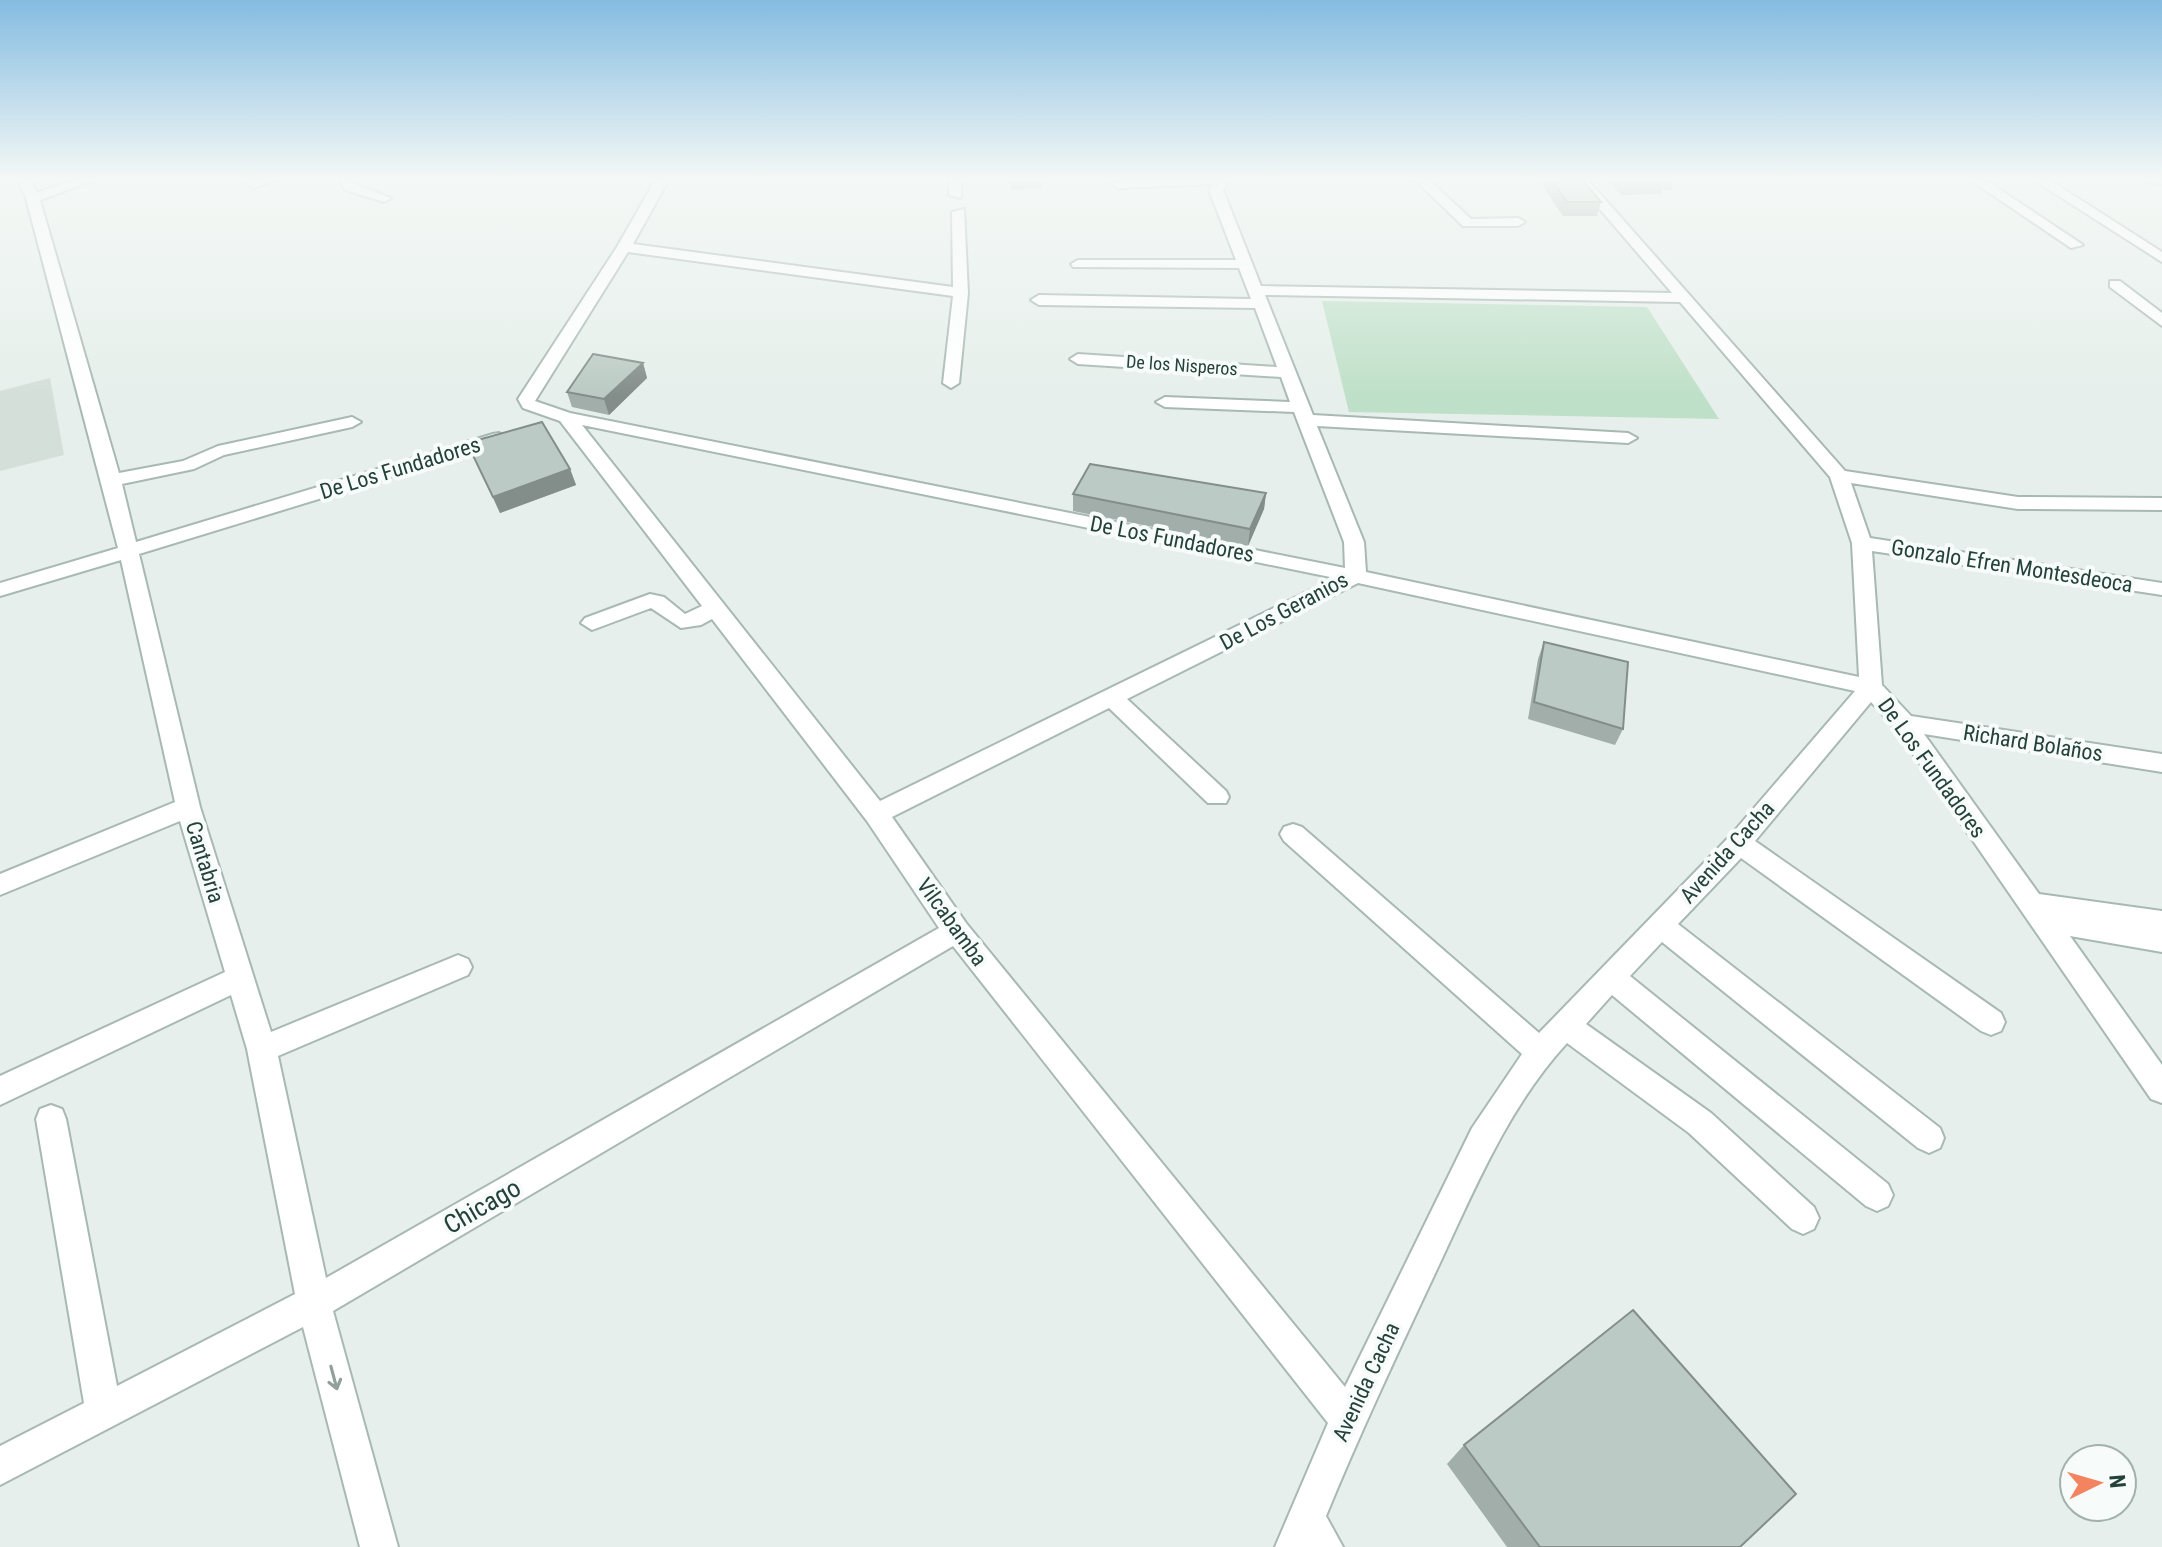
<svg xmlns="http://www.w3.org/2000/svg" width="2162" height="1547" font-family="'Roboto Condensed',sans-serif">
	<style>
		.built { fill: #d4dfda }
		.green { fill: #bfe0c8 }
		.lines { fill: none; stroke-linecap: round; stroke-linejoin: round }
		.minor-casing { stroke: #a8b8b2; stroke-width: 4 }
		.minor { fill: #fff; fill-rule: evenodd }
		.wall { fill: #a1aea9 }
		.shaded-wall { fill: #838d89 }
		.building { fill: #bbcac4; stroke: #838d89; stroke-width: 2 }
		.oneway { stroke: #92a09c }
		.labels { text-anchor: middle; dominant-baseline: central; stroke-width: 8; stroke-linejoin: round; paint-order: stroke }
		.far-street-label { font-size: 18px; fill: #24423a; stroke: #f7fbf9 }
		.street-label { font-size: 22px; fill: #24423a; stroke: #f7fbf9 }
		.near-street-label { font-size: 26px; fill: #24423a; stroke: #f7fbf9 }
	</style>
	<rect width="100%" height="100%" fill="#e6efeb"/>
	<!-- built -->
	<path class="built" d="M50 378 64 455 0 471V391Z"/>
	<!-- green -->
	<path class="green" d="M1322 301 1647 307 1719 419 1349 412Z"/>
	<g class="lines">
		<defs>
			<path id="minor" d="M17 179H30L37 193 77 179H97L40 200 119 473 183 461 218 446 352 417 361 422 352 427 224 455 194 469 122 484 136 542 493 434 499 433 508 438 505 442 139 554 200 807 271 1032 458 955 468 959 472 967 468 975 278 1056 326 1278 939 928 867 821 712 619 701 625 681 628 651 608 592 630 581 623 585 618 650 594 664 597 685 614 702 606 560 421 523 408 518 399 617 247 656 179H669L633 244 953 287 952 212 964 209 968 293 959 383 951 388 943 383 953 296 628 252 535 401 570 413 1345 568 1344 542 1294 412 1165 407 1156 402 1165 397 1290 402 1281 377 1078 364 1070 359 1078 354 1277 367 1255 308 1039 305 1031 300 1039 295 1251 299 1239 268 1073 267 1071 264 1078 260H1236L1209 190 1214 184 1118 188 1112 184 1118 180 1230 179 1223 190 1261 286 1672 293 1574 179H1587L1845 471 2018 497 2162 498V510L2018 509 1851 483 1870 538 2162 583V595L1872 551 1882 685 1911 716 2162 754V772L1924 734 2039 894 2162 911V952L2070 936 2162 1065V1103L2151 1099 1896 729 1871 702 1755 841 2001 1013 2005 1022 2001 1031 1991 1035 1981 1031 1741 858 1678 924 1940 1128 1944 1138 1940 1148 1929 1153 1918 1148 1662 942 1630 976 1888 1184 1893 1195 1888 1206 1877 1211 1866 1206 1612 995 1586 1024 1711 1113 1814 1207 1819 1218 1814 1229 1803 1234 1792 1229 1689 1133 1567 1043C1509 1106 1475 1188 1439 1265 1400 1348 1361 1431 1326 1516L1343 1547H1275L1328 1423 953 946 333 1311 398 1547H360L303 1327 0 1485V1446L84 1403 36 1119 40 1109 51 1105 62 1109 66 1119 117 1386 295 1294 247 1049 231 995 0 1105V1076L225 972 180 821 0 895V874L175 802 121 560 0 596V583L118 548 26 198ZM1265 295 1680 302 1830 477 1852 543 1859 677 1366 572 1364 542 1317 426 1628 443 1637 438 1628 433 1313 415ZM582 425 1335 578 880 801ZM1358 583 1855 691 1730 836 1539 1033 1302 827 1293 824 1284 827 1280 834 1284 841 1522 1054 1472 1128 1345 1387 966 923 892 817 1109 708 1208 803H1226L1229 797 1226 791 1127 699Z
				M239 179H280L254 188Z
				M340 179H353L355 184 391 198 384 202 345 190Z
				M949 179H961V198L949 195Z
				M1414 179H1428L1471 219 1518 218 1525 222 1518 226H1463Z
				M1969 179H1984L2083 245 2071 248Z
				M2032 179H2048L2162 252V262Z
				M2145 179H2162V184L2146 182Z
				M2110 281H2120L2162 313V326L2110 287Z"/>
		</defs>
		<!-- minor casing -->
		<use href="#minor" class="minor-casing"/>
		<!-- minor -->
		<use href="#minor" class="minor"/>
	</g>
	<!-- wall -->
	<path class="wall" d="M1009 179H1042V188L1012 190Z
		M1545 179H1582L1601 202 1597 216H1563L1543 187Z
		M1606 179H1674L1671 190H1662L1661 194 1621 195Z
		M643 363 647 378 609 415 572 407 567 392Z
		M467 443 570 469 576 485 500 513Z
		M1266 493 1264 509 1248 546 1073 511V494Z
		M1544 642 1623 729 1615 745 1528 719 1538 659Z
		M1464 1445 1740 1547H1507L1447 1464Z"/>
	<!-- shaded-wall -->
	<path class="shaded-wall" d="M643 363 647 378 609 415 604 399Z
		M570 469 576 485 500 513 493 497Z
		M1266 493 1264 509 1248 546 1250 529Z"/>
	<!-- building -->
	<path class="building" d="M1551 179H1582L1601 202H1567Z
		M593 354 643 363 604 399 567 392Z
		M542 422 570 469 493 497 467 443Z
		M1090 464 1266 493 1250 529 1073 494Z
		M1544 642 1628 662 1623 729 1534 702Z
		M1633 1310 1796 1494 1740 1547H1540L1464 1445Z"/>
	<!-- one-way arrows -->
	<defs><path id="oneway-shaft" d="M-6 0H5M1.5-3L5.5 0L1.5 3" fill="none" stroke-width="1.6" stroke-linecap="round" stroke-linejoin="round" transform="scale(2)"/></defs>
	<use class="oneway" href="#oneway-shaft" transform="translate(334 1378) rotate(75)"/>
	<!-- sky -->
	<linearGradient id="sky" x2="0" y2="1"><stop stop-color="#84bce0"/><stop offset="0.45" stop-color="#f4f8f6"/><stop offset="1" stop-color="#f4f8f6" stop-opacity="0"/></linearGradient>
	<rect width="2162" height="396" fill="url(#sky)"/>
	<g class="labels">
		<!-- far-street labels -->
		<g class="far-street-label">
			<text transform="translate(1182 365) rotate(4)">De los Nisperos</text>
		</g>
		<!-- street labels -->
		<g class="street-label">
			<text transform="translate(400 468) rotate(-17)">De Los Fundadores</text>
			<text transform="translate(1172 539) rotate(11)">De Los Fundadores</text>
			<text transform="translate(2012 566) rotate(9)">Gonzalo Efren Montesdeoca</text>
			<text transform="translate(1284 611) rotate(-28)">De Los Geranios</text>
			<text transform="translate(2033 743) rotate(9)">Richard Bolaños</text>
			<text transform="translate(1932 768) rotate(54)">De Los Fundadores</text>
			<text transform="translate(1727 852) rotate(-48)">Avenida Cacha</text>
			<text transform="translate(205 862) rotate(73)">Cantabria</text>
			<text transform="translate(952 922) rotate(54)">Vilcabamba</text>
			<text transform="translate(1366 1382) rotate(-65)">Avenida Cacha</text>
		</g>
		<!-- near-street labels -->
		<g class="near-street-label">
			<text transform="translate(482 1206) rotate(-30)">Chicago</text>
		</g>
	</g>
	<!-- north arrow -->
	<g transform="translate(2098 1483) rotate(85)"><circle r="38" fill="#f7fbf9" stroke="#a3b1ad" stroke-width="2"/>
	<path d="M0-6L14 30L0 20L-14 30Z" fill="#f4845f"/>
	<text y="-12" font-size="22" font-weight="bold" text-anchor="middle" fill="#24423a">N</text>
	</g>
</svg>
